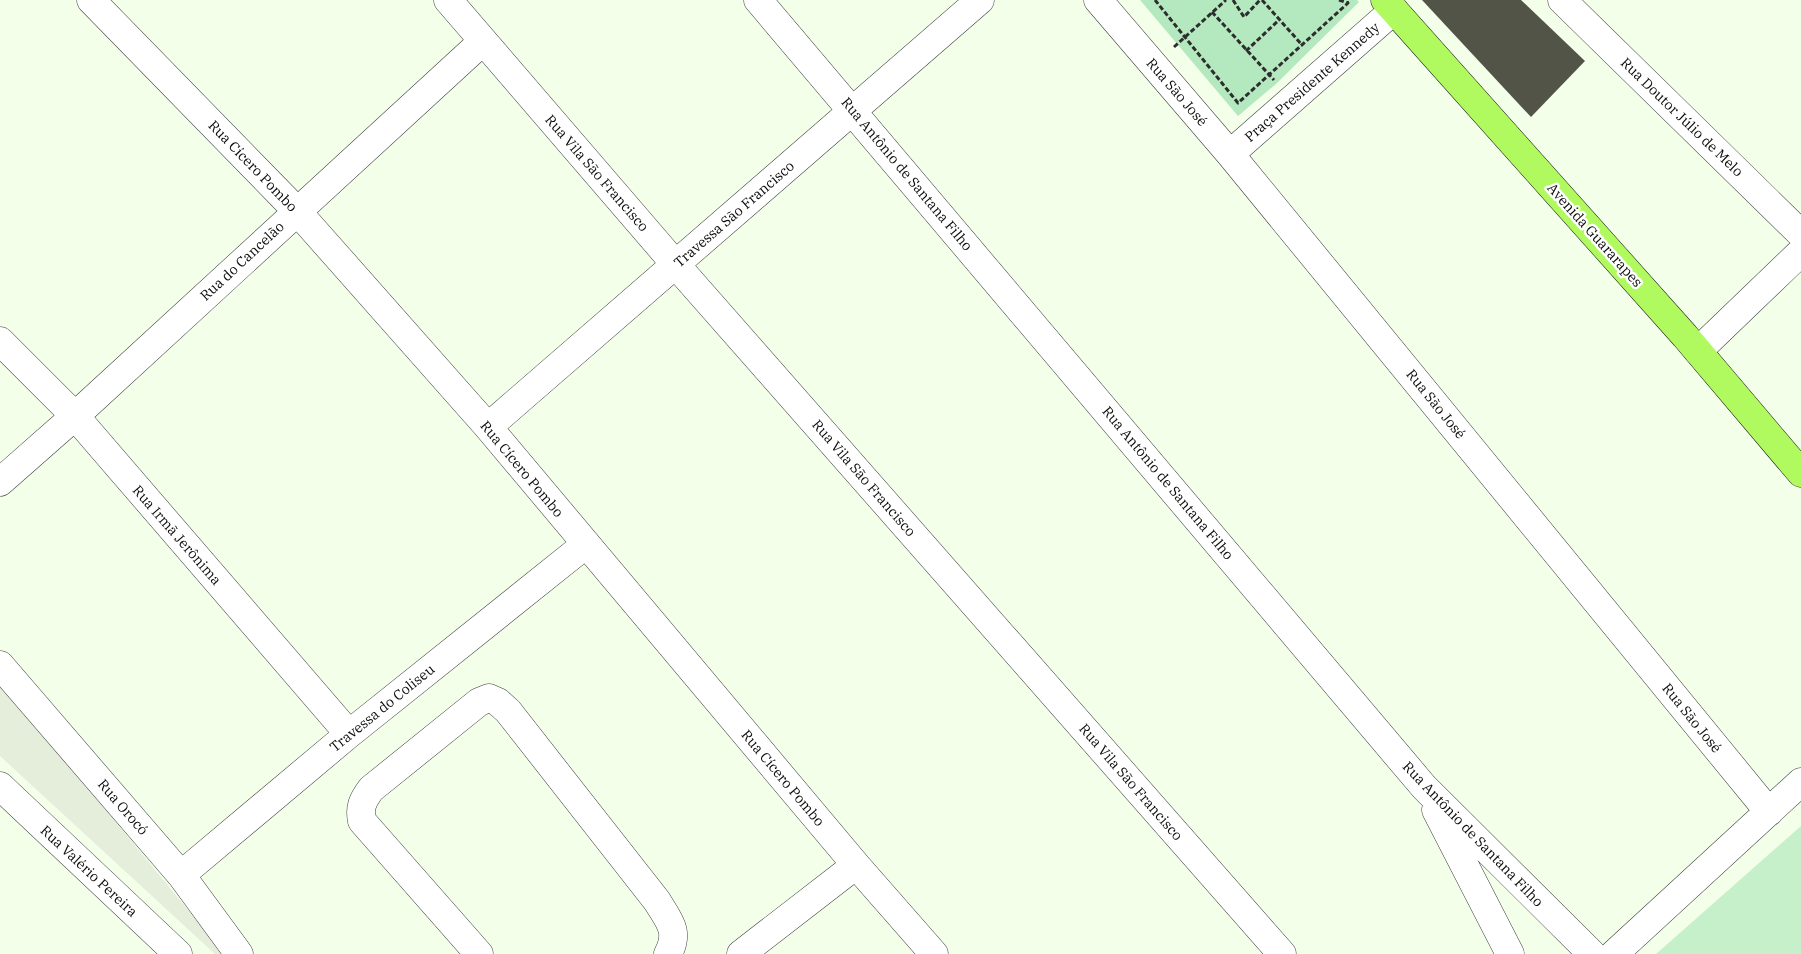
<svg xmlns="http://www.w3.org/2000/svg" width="1801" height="954" font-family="'IBM Plex Serif',serif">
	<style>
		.green { fill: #b4e9bf }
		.pitch { fill: #c6f0c9 }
		.plaza { fill: #e5eeda }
		.building { fill: #535448 }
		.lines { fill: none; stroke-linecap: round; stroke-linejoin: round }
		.minor-casing { stroke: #3e3e3e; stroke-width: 29 }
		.major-casing { stroke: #1c1c1c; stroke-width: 29 }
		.path { stroke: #2d2d2d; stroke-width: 3; stroke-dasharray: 5 2.5; stroke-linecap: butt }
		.minor { stroke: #fff; stroke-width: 28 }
		.major { stroke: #b0fa5f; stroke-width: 28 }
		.labels { text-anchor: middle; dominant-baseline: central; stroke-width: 5; stroke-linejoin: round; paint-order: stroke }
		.street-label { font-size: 14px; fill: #0b0b0b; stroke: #fff }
	</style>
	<rect width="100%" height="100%" fill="#f4ffea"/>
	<!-- green -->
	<path class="green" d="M1140 0H1357L1359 2 1276 84 1238 116Z"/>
	<!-- pitch -->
	<path class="pitch" d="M1801 826V954H1656Z"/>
	<!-- plaza -->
	<path class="plaza" d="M0 681 224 954H215L0 756Z"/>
	<!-- building -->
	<path class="building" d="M1422 0H1521L1585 61 1531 117Z"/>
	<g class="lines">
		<defs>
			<path id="minor" d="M91 0 296 210 488 427 856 865 934 954
				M448 0 676 265 1282 954
				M758 0 1424 787 1592 954
				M1098 0 1230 154 1769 812
				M1562 0 1801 234
				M1230 154 1394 10
				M0 341 75 416 349 734
				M1698 351 1801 252
				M488 427 980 0
				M0 482 75 416 483 41
				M0 665 181 875 239 954
				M0 786 178 954
				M1436 810 1510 954
				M181 875 349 734 585 545
				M479 954 362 821C359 807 363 800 371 789L479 702 489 698 498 702 508 711 657 901C669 921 680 931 668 954
				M741 954 856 865
				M1614 954 1801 782"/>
			<path id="major" d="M1385 0 1685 336 1801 473"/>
		</defs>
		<!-- minor casing -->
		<use href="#minor" class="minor-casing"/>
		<!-- major casing -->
		<use href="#major" class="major-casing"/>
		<!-- path -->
		<path class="path" d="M1155 0 1238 103 1348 3 1346 0
			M1233 0 1244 17 1260 0
			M1262 0 1303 46
			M1339 0 1348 3
			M1212 12 1274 80
			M1174 47 1226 0
			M1246 51 1280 19"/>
		<!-- minor -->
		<use href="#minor" class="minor"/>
		<!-- major -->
		<use href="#major" class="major"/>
	</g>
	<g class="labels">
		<!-- street labels -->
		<g class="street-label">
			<text transform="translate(1312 82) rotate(-41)">Praça Presidente Kennedy</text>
			<text transform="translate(1177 92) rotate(49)">Rua São José</text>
			<text transform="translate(1682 117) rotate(44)">Rua Doutor Júlio de Melo</text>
			<text transform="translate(253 166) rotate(46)">Rua Cícero Pombo</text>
			<text transform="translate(597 173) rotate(49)">Rua Vila São Francisco</text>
			<text transform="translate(907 174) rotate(50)">Rua Antônio de Santana Filho</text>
			<text transform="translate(734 214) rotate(-41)">Travessa São Francisco</text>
			<text transform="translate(1595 235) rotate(48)">Avenida Guararapes</text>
			<text transform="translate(242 261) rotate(-43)">Rua do Cancelão</text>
			<text transform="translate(1436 404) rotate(51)">Rua São José</text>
			<text transform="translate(522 469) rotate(50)">Rua Cícero Pombo</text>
			<text transform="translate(864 478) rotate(49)">Rua Vila São Francisco</text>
			<text transform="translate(1168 483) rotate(50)">Rua Antônio de Santana Filho</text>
			<text transform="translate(177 535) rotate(49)">Rua Irmã Jerônima</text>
			<text transform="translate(382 708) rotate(-39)">Travessa do Coliseu</text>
			<text transform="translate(1692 718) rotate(51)">Rua São José</text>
			<text transform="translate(783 778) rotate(50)">Rua Cícero Pombo</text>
			<text transform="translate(1131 782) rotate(49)">Rua Vila São Francisco</text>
			<text transform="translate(123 807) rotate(49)">Rua Orocó</text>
			<text transform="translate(1473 834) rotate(46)">Rua Antônio de Santana Filho</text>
			<text transform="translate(89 871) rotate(43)">Rua Valério Pereira</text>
		</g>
	</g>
</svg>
